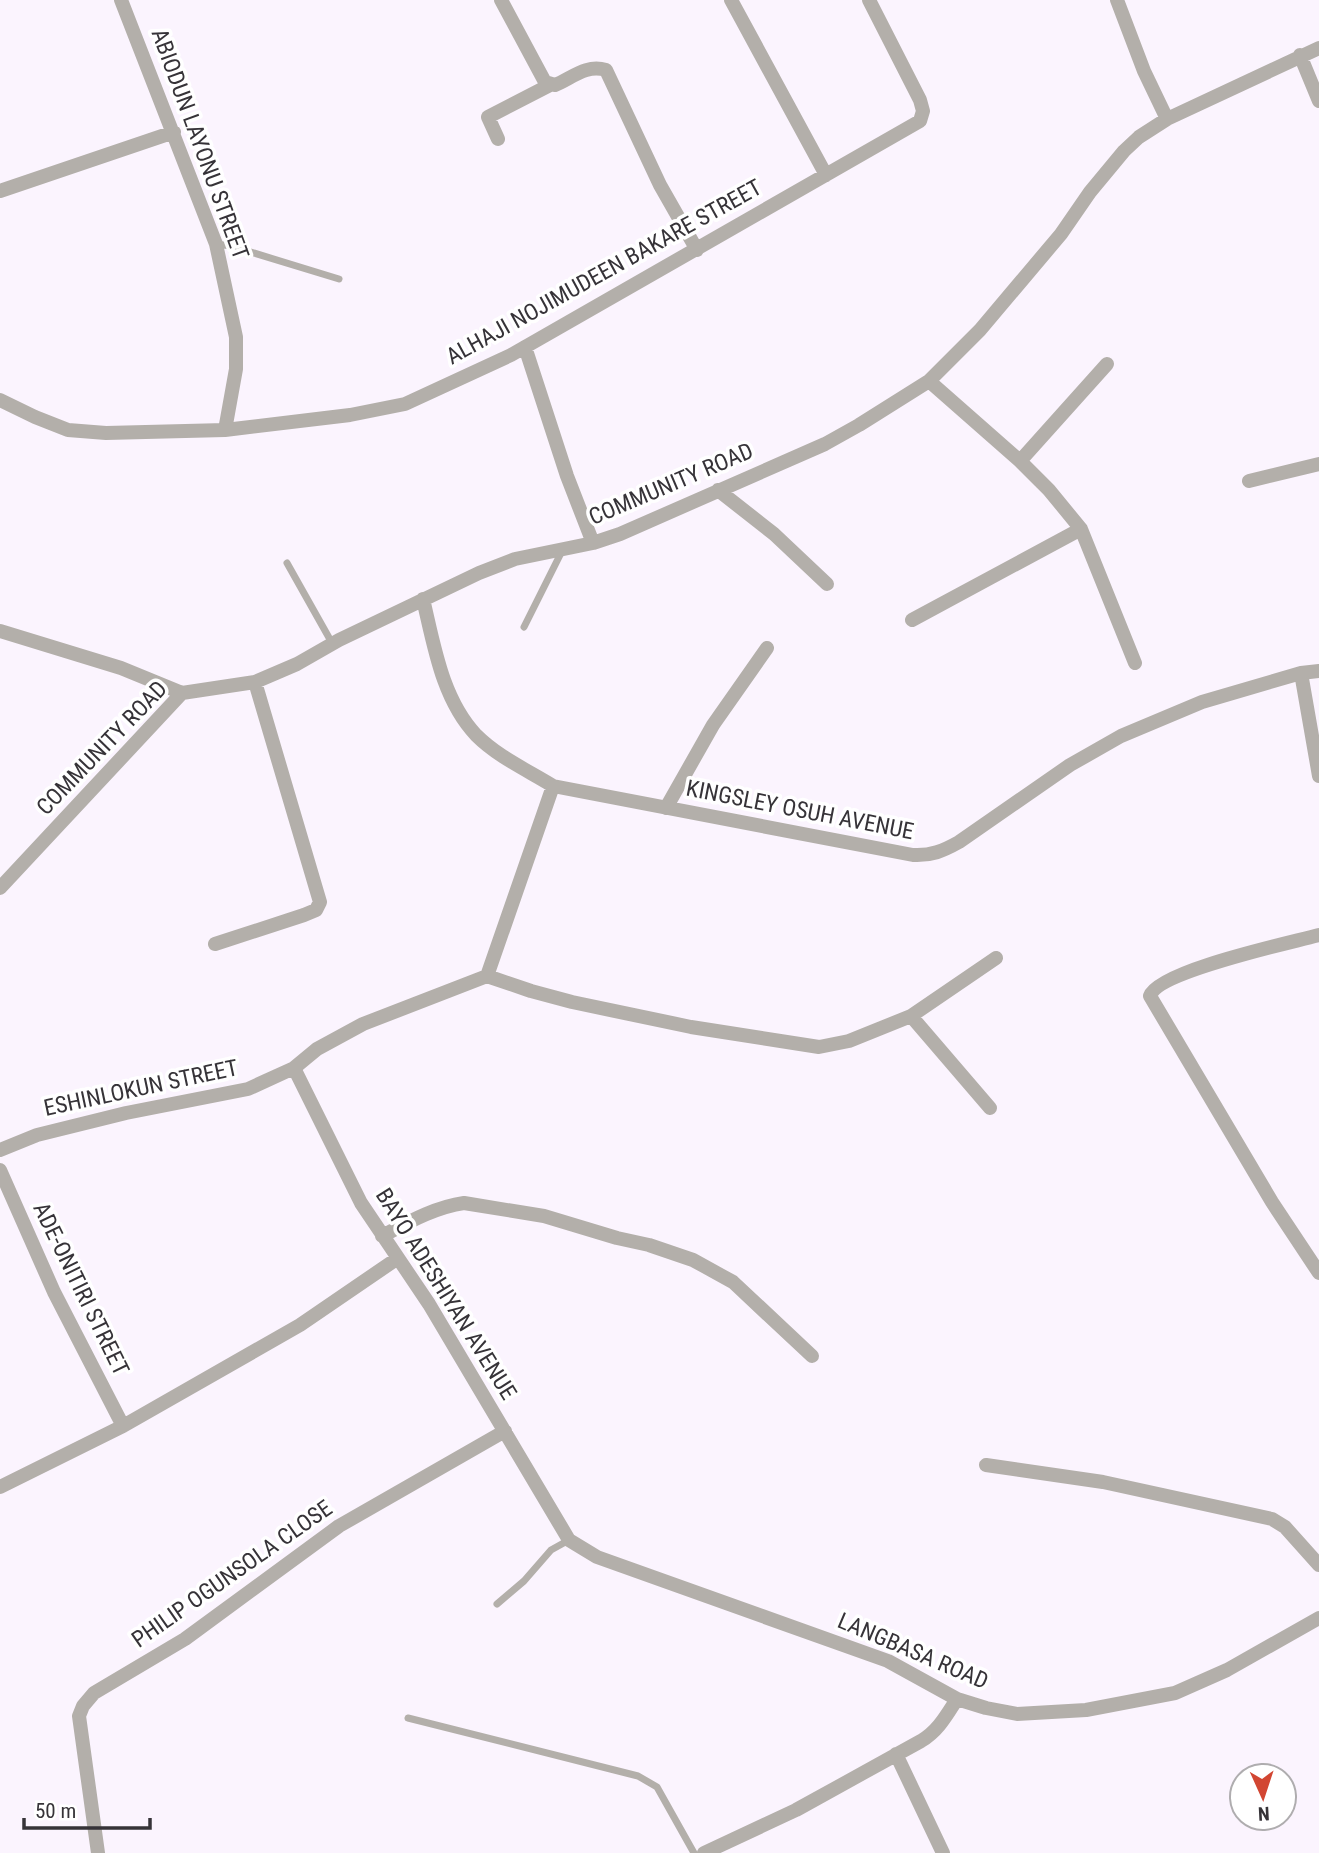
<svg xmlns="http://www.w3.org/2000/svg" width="1319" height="1853" font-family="'Roboto Condensed',sans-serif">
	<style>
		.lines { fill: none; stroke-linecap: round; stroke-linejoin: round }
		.service { stroke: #b3afaa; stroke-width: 7 }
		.minor { stroke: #b3afaa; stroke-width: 14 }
		.labels { text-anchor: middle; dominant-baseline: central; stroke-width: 7; stroke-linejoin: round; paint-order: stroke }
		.street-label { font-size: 23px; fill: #363338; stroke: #fff }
	</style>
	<rect width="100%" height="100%" fill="#fbf4fe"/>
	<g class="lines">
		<!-- service -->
		<path class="service" d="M216 244 231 246 339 279
			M287 563 332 643
			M524 627 563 549
			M497 1604 524 1581 551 1550 569 1540
			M408 1718 638 1776 657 1787 694 1853"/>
		<!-- minor -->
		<path class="minor" d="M121 0 216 244 236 337V369L225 430
			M501 0 545 82 555 85C572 78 586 64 606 70L660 185 697 250
			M731 0 826 175
			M1117 0 1144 71 1167 119
			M1300 55 1319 101
			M498 139 488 117 550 85
			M0 191 174 132
			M525 347 567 476 593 543
			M929 381 1020 461 1049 490 1081 529 1135 663
			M0 400 35 417 68 430 106 433 225 430 350 415 405 404 511 355 920 121 923 111 920 100 869 0
			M1020 461 1107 364
			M1249 481 1319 464
			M718 490 774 534 827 584
			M423 599C434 645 442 699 476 735 498 757 527 770 553 786L913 855C931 856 943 851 959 842L1070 765 1121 736 1202 702 1301 673 1319 671
			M912 620 1081 529
			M0 631 121 668 182 693
			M1301 673 1319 776
			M666 808 713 725 767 648
			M0 888 182 693 255 682 297 664 339 640 479 573 515 559 593 543 620 534 825 444 859 425 929 381 980 330 1061 234 1090 192 1124 151 1139 137 1167 119 1319 48
			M1319 935C1290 943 1158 971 1150 996L1272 1202 1319 1273
			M215 944 304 915 316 910 320 902 255 682
			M487 976 531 991 572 1002 691 1027 819 1047 849 1041 911 1016 996 958
			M911 1016 990 1108
			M294 1068 361 1203 429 1304 569 1540 597 1557 888 1661 957 1699 986 1708 1017 1714 1086 1710 1175 1693 1227 1670 1319 1618
			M0 1150 37 1135 126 1113 248 1089 294 1068 317 1049 363 1024 487 976 553 786
			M0 1170 54 1292 123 1426
			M382 1236C407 1223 435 1207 464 1203L544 1216 617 1238 649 1245 693 1260 733 1282 812 1356
			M986 1465 1103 1482 1272 1519 1285 1527 1319 1565
			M0 1487 123 1426 300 1325 398 1258
			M896 1754 943 1853
			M98 1853 79 1716 83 1706 94 1693 185 1639 339 1526 505 1431
			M704 1853 796 1810 921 1741C938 1731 946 1716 957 1699"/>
	</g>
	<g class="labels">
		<!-- street labels -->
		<g class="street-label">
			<text transform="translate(200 144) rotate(70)">ABIODUN LAYONU STREET</text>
			<text transform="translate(604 272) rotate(-29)">ALHAJI NOJIMUDEEN BAKARE STREET</text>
			<text transform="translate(671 484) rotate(-23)">COMMUNITY ROAD</text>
			<text transform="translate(102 748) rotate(-46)">COMMUNITY ROAD</text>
			<text transform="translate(800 810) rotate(11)">KINGSLEY OSUH AVENUE</text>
			<text transform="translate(141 1088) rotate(-12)">ESHINLOKUN STREET</text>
			<text transform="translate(81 1289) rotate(64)">ADE-ONITIRI STREET</text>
			<text transform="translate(446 1294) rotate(58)">BAYO ADESHIYAN AVENUE</text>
			<text transform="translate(232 1574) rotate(-35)">PHILIP OGUNSOLA CLOSE</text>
			<text transform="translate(913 1651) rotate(23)">LANGBASA ROAD</text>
		</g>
	</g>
	<!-- north arrow -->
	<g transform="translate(1263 1797) rotate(177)"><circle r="33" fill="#ffffff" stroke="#afadaf" stroke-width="2"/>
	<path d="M0-5L12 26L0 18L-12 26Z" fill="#d24632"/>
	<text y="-10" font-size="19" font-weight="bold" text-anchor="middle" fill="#363338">N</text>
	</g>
	<!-- scale -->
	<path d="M24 1818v10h126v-10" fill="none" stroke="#363338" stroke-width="3.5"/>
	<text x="35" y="1818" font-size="21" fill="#363338" stroke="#ffffff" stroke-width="5" paint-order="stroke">50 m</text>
</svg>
